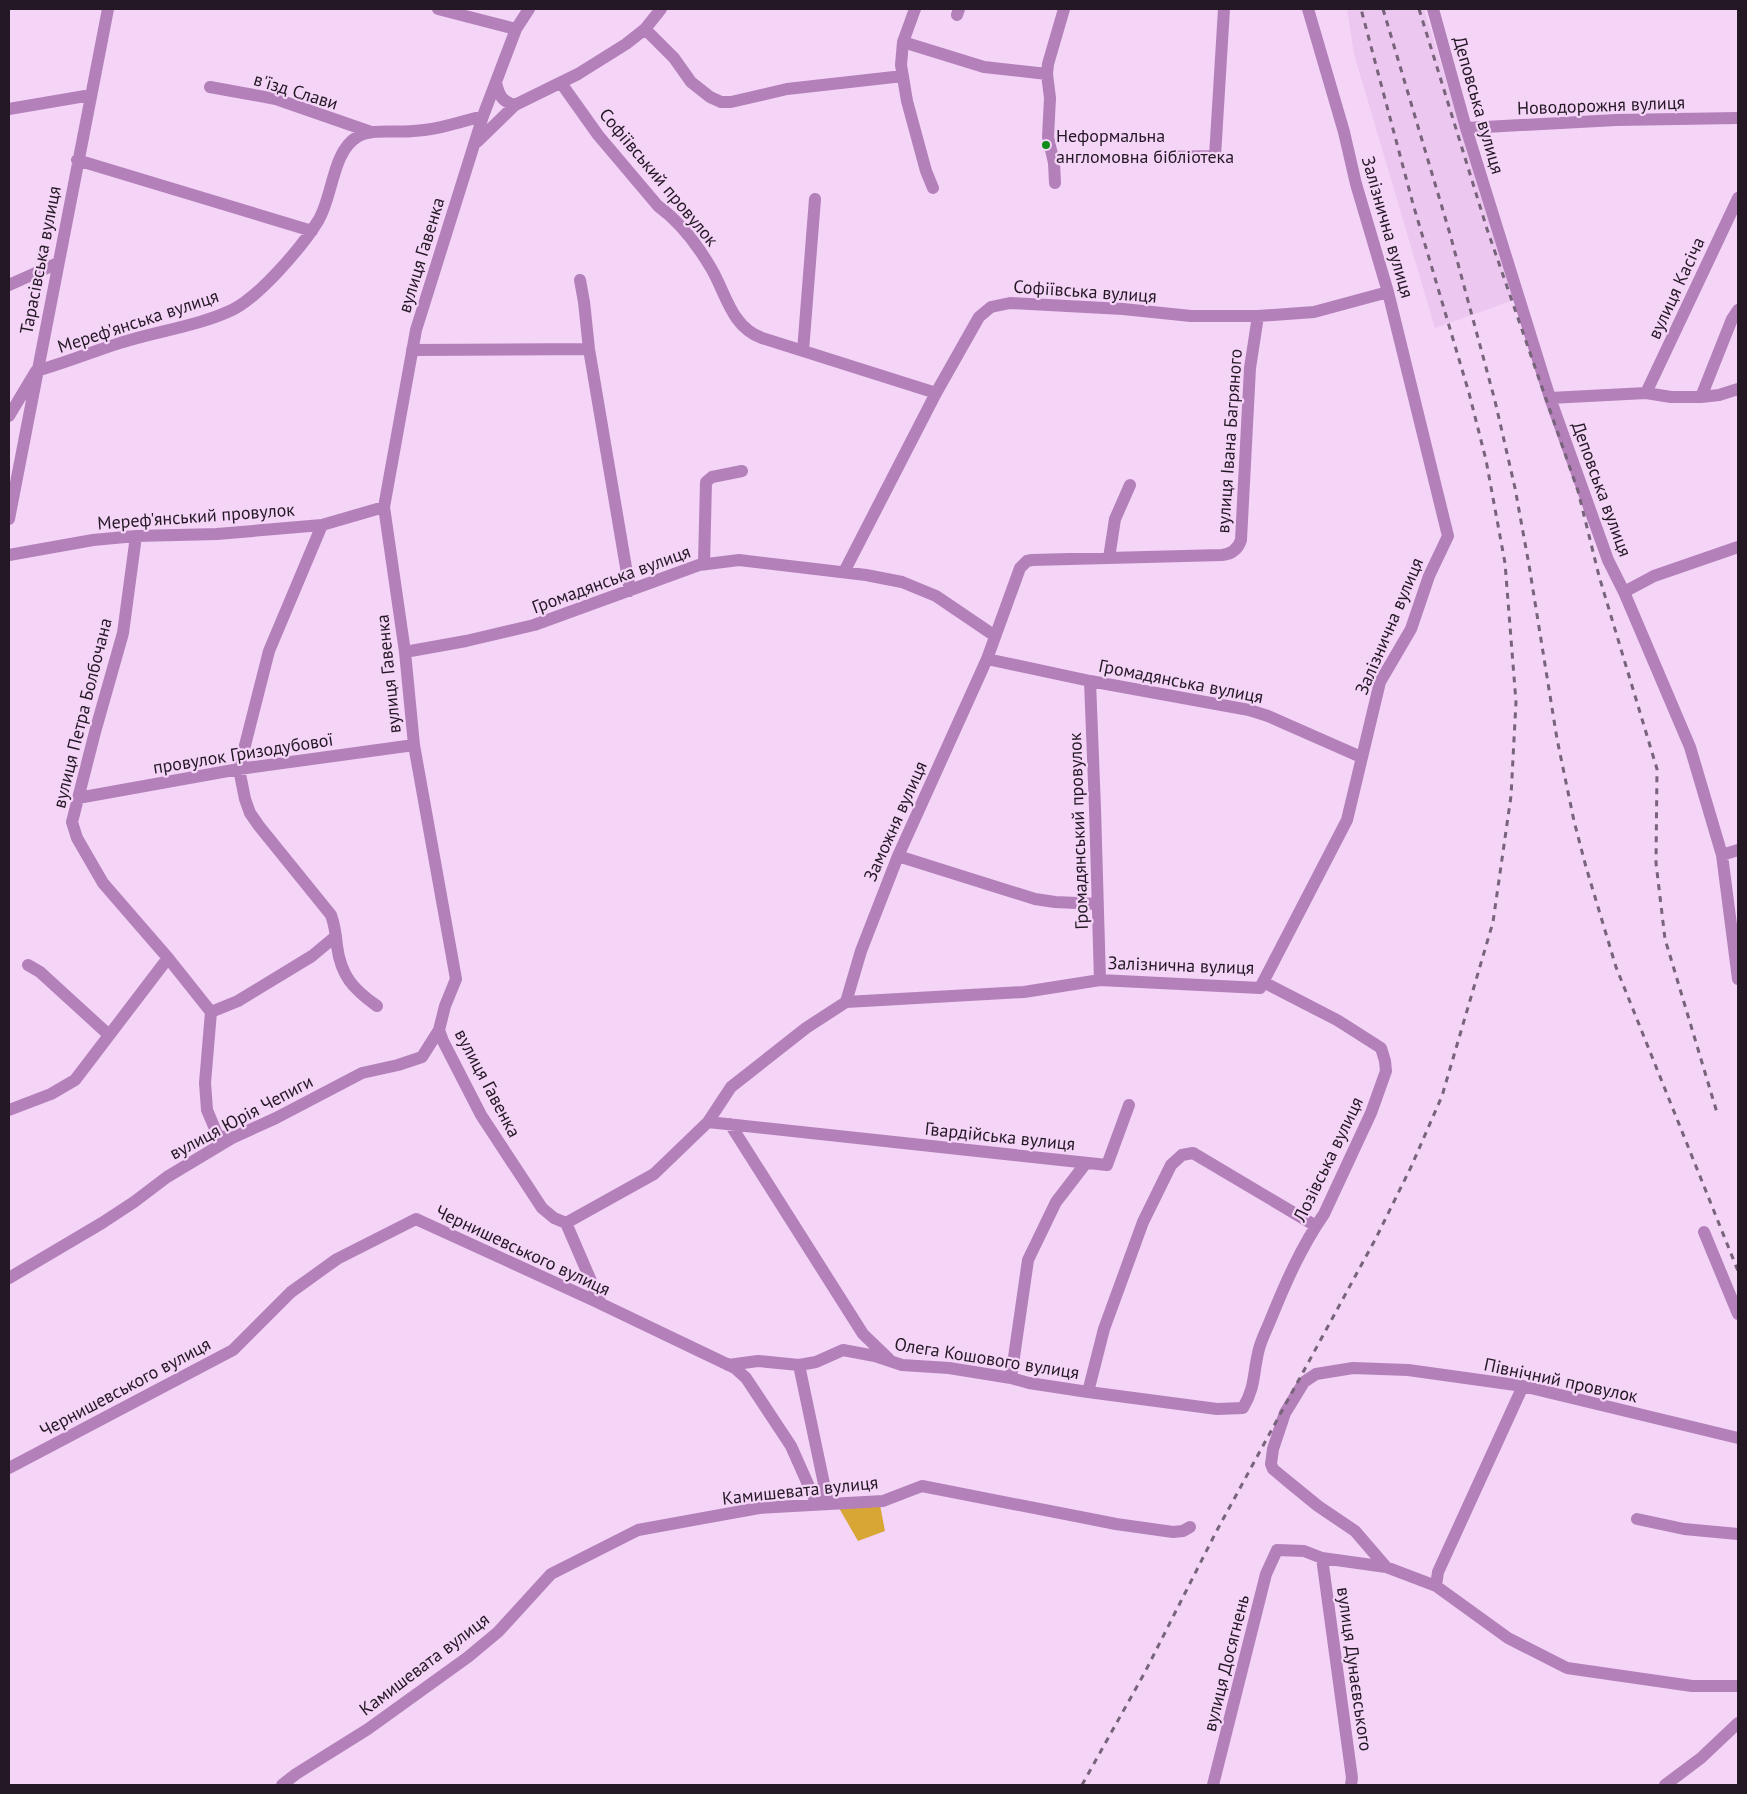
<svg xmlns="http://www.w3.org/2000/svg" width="1747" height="1794" font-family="'PT Sans',sans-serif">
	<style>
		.built { fill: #ecc7f0 }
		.green { fill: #d8a634 }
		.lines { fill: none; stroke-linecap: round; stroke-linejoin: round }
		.minor { stroke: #b380b9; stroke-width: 12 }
		.rail { stroke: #78647a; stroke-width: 3; stroke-dasharray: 6 6; stroke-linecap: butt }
		.poi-dot { fill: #0d8c17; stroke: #f4d4f7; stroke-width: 2 }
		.labels { text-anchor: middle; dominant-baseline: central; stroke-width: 4.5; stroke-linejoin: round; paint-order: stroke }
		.street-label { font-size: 18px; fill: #241825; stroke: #f4d4f7 }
		.poi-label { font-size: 18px; fill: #241825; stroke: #f4d4f7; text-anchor: start }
	</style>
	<rect width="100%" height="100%" fill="#f4d4f7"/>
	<!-- built -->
	<path class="built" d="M1347 9H1424L1514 300 1435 328 1354 54Z"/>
	<!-- green -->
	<path class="green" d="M880 1505 885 1531 858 1541 839 1508Z"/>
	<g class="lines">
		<!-- minor -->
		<path class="minor" d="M438 9 516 29
			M529 9 516 29 483 116 416 330 384 507 405 652 414 745 456 979 445 1006 439 1030 443 1041 481 1115 542 1208 554 1218 566 1223 601 1304
			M915 9 903 42 901 65 907 101 926 171 933 188
			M1433 9 1466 128 1550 398 1608 560 1624 592 1690 747 1722 855 1738 979
			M957 15 959 9
			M645 29 674 58 691 82 710 97 721 102H731L787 89 903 76
			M903 42 984 67 1047 74
			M496 83C499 95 502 102 515 105
			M561 83 598 135 658 206C679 221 698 246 711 268 726 293 731 327 762 338L936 393
			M210 87 276 99 371 132
			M9 109 91 95
			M1466 128 1616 120 1738 118
			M477 142 515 105 578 74 626 44 645 29 661 9
			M1162 157 1215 156 1224 9
			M77 160 312 231
			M1055 183 1054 163 1048 137 1050 98 1047 74 1048 64 1064 9
			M580 280 584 302 589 349 630 591
			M9 285 58 263
			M412 350 589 349
			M803 351 815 199
			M1646 393 1738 198
			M1701 397 1732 319 1738 310
			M1550 398 1646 393 1671 397H1701L1719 395 1738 389
			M9 416 36 371C69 362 98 349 130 340 164 330 200 325 232 310 259 297 302 247 318 221 333 197 332 152 357 137 373 128 395 133 413 131 437 130 460 122 483 116
			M9 519 108 9
			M322 525 269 651 239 769 245 799 250 813 259 826 331 915C335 926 336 935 337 946 341 976 353 989 377 1006
			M136 536 123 633 95 732 72 822 77 838 103 883 168 958 211 1012 205 1083 207 1110 218 1136 232 1138
			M9 555 93 540 136 536 217 534 322 525 384 507
			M1109 558 1115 519 1130 485
			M704 564 706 482 712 477 742 471
			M844 572 936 393 979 317 991 307 1010 303 1123 309 1191 316H1258L1314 312 1388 292
			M1624 592 1654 576 1738 547
			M405 652 466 641 534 625 699 565 739 560 866 575 902 582 936 596 995 636
			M987 659 1090 681 1249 710 1268 716 1361 757
			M1090 681 1095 809 1100 980
			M78 798 239 769 414 745
			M1722 855 1738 850
			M898 856 1035 899 1055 902 1098 904
			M28 965 40 972 109 1035
			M846 1002 1024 992 1100 980 1260 988 1347 820 1380 682 1411 629 1429 576 1448 536 1388 292 1356 184 1344 132 1308 9
			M846 1002 861 951 898 856 987 659 1020 568 1027 561 1032 560 1222 555C1232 554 1238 549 1241 540L1250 368 1258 316
			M211 1012 238 1001 312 956 336 936
			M9 1110 51 1094 75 1080 168 958
			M708 1122 1107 1165 1129 1105
			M730 1124 863 1334 889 1359
			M566 1223 654 1174 708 1122 731 1087 806 1028 846 1002
			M1704 1232 1738 1314
			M9 1278 102 1223 134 1202 167 1177 232 1138 276 1118 362 1073 398 1065 422 1057 439 1030
			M728 1365 758 1361 799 1365 816 1362 843 1350 875 1356 902 1365 949 1368 1011 1378 1029 1383 1088 1392 1217 1409 1243 1408C1255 1388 1253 1375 1258 1353 1260 1342 1266 1331 1270 1321 1285 1284 1301 1247 1324 1214L1371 1113 1386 1071 1385 1061 1381 1048 1337 1020 1263 982
			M1011 1378 1028 1260 1056 1202 1086 1163
			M1088 1392 1104 1329 1143 1222 1171 1165 1182 1155 1193 1153 1316 1226
			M9 1468 233 1350 291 1292 337 1259 416 1219 593 1300 735 1368 746 1378 791 1446 815 1500 828 1503 799 1365
			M1637 1519 1684 1529 1738 1534
			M1322 1558 1352 1778 1351 1785
			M1386 1567 1355 1531 1318 1506 1291 1484 1273 1469 1271 1464 1273 1449 1285 1413 1304 1382 1316 1374 1353 1368 1408 1370 1523 1386 1738 1438
			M1436 1586 1438 1572 1523 1386
			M282 1785 296 1774 368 1729 468 1657 498 1632 551 1574 638 1530 759 1508 883 1501 922 1486 1116 1524 1173 1532 1183 1531 1190 1527
			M1213 1785 1266 1574 1277 1550 1304 1551 1322 1558 1386 1567 1436 1586 1508 1638 1567 1668 1692 1686H1738
			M1665 1785 1701 1758 1738 1723"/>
		<!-- rail -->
		<path class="rail" d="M1383 9 1450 234 1495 401 1515 488 1529 565 1557 739 1574 821 1586 867 1616 967 1738 1271
			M1419 9 1487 229 1578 491 1599 576 1657 769 1656 863 1665 939 1718 1116
			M1082 1785 1145 1672 1215 1534 1376 1238 1411 1167 1442 1096 1493 922 1511 796 1516 702 1505 563 1486 460 1469 393 1413 204 1361 9"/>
	</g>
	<!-- markers -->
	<circle class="poi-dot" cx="1046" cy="145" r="5"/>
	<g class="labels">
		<!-- street labels -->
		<g class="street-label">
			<text transform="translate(296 91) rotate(17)">в'їзд Слави</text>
			<text transform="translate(1479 105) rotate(74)">Деповська вулиця</text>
			<text transform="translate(1601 105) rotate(-2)">Новодорожня вулиця</text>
			<text transform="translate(659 177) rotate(50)">Софіївський провулок</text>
			<text transform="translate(1388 227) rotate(74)">Залізнична вулиця</text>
			<text transform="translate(421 255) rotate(-73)">вулиця Гавенка</text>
			<text transform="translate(40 260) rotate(-79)">Тарасівська вулиця</text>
			<text transform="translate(1676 288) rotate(-65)">вулиця Касіча</text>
			<text transform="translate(1085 291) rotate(4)">Софіївська вулиця</text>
			<text transform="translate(138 321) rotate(-18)">Мереф'янська вулиця</text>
			<text transform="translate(1229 441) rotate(-86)">вулиця Івана Багряного</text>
			<text transform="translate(1602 489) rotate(70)">Деповська вулиця</text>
			<text transform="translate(196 516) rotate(-4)">Мереф'янський провулок</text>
			<text transform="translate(611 579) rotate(-20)">Громадянська вулиця</text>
			<text transform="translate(1389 626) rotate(-67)">Залізнична вулиця</text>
			<text transform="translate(388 674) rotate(-96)">вулиця Гавенка</text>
			<text transform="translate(1181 681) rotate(11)">Громадянська вулиця</text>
			<text transform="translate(82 713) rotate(-76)">вулиця Петра Болбочана</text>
			<text transform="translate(243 753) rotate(-9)">провулок Гризодубової</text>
			<text transform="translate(895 821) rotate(-66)">Заможня вулиця</text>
			<text transform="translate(1078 831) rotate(-92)">Громадянський провулок</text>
			<text transform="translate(1181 965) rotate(2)">Залізнична вулиця</text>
			<text transform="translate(488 1083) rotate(62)">вулиця Гавенка</text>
			<text transform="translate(241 1117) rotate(-28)">вулиця Юрія Чепиги</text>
			<text transform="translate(1000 1136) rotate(6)">Гвардійська вулиця</text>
			<text transform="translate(1328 1159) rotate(-64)">Лозівська вулиця</text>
			<text transform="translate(523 1250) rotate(25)">Чернишевського вулиця</text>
			<text transform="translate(987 1358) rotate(9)">Олега Кошового вулиця</text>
			<text transform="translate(1561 1380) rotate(12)">Північний провулок</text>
			<text transform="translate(125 1387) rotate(-28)">Чернишевського вулиця</text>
			<text transform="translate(800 1490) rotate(-6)">Камишевата вулиця</text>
			<text transform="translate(1226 1663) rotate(-76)">вулиця Досягнень</text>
			<text transform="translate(424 1664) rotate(-37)">Камишевата вулиця</text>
			<text transform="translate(1355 1669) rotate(82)">вулиця Дунаєвського</text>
		</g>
		<!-- poi labels -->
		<g class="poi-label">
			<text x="1056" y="135">Неформальна<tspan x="1056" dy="21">англомовна бібліотека</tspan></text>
		</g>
	</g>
	<!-- border -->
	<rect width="1747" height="1794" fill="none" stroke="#241825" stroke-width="20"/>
</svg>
